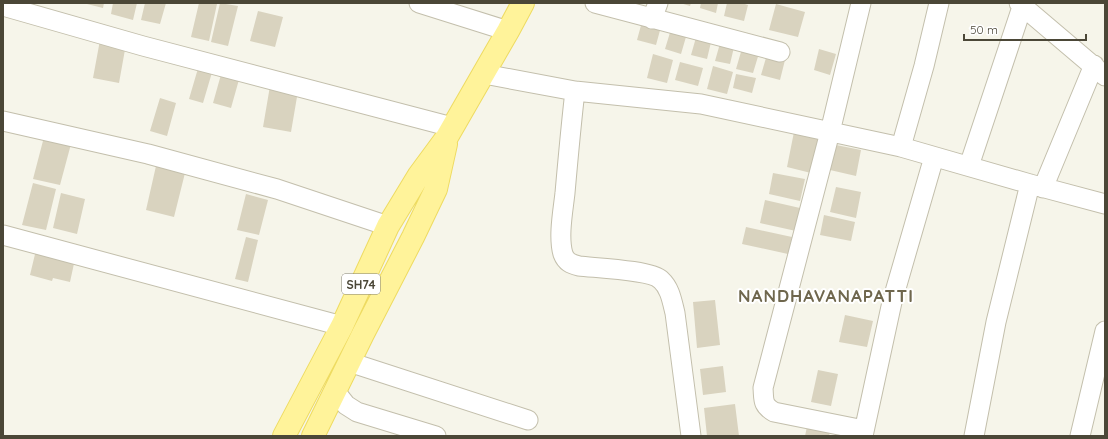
<svg xmlns="http://www.w3.org/2000/svg" width="1108" height="439" font-family="Quicksand,sans-serif">
	<style>
		.building { fill: #d9d3bf }
		.lines { fill: none; stroke-linecap: round; stroke-linejoin: round }
		.minor-casing { stroke: #c3bfac; stroke-width: 21 }
		.major-casing { stroke: #eedb61; stroke-width: 24 }
		.minor { stroke: #fff; stroke-width: 19 }
		.major { stroke: #fff39a; stroke-width: 22 }
		.labels { text-anchor: middle; dominant-baseline: central; stroke-width: 4; stroke-linejoin: round; paint-order: stroke }
		.shield { fill: #fff; stroke: #817e73; stroke-width: 1 }
		.shield-label { font-size: 12px; font-weight: bold; fill: #4b4737 }
		.district-label { font-size: 17px; font-weight: bold; letter-spacing: 1px; fill: #6f674d; stroke: #fff }
	</style>
	<rect width="100%" height="100%" fill="#f6f5ea"/>
	<!-- building -->
	<path class="building" d="M83 3H104L103 8Z
		M113 3H137L133 20 111 14Z
		M145 3H166L160 24 141 20Z
		M199 3 217 4 209 41 191 37Z
		M220 3 238 6 228 46 211 42Z
		M680 3H691L690 6Z
		M701 3H718L716 13 700 8Z
		M727 3H742L748 5 744 21 724 16Z
		M776 4 805 12 798 37 769 30Z
		M258 11 283 17 275 47 250 41Z
		M643 18 662 23 656 45 637 40Z
		M672 26 688 30 681 54 665 49Z
		M697 34 712 38 707 59 691 55Z
		M100 40 126 44 119 83 93 78Z
		M721 40 735 43 730 64 715 61Z
		M743 45 760 50 753 73 736 69Z
		M819 49 836 54 830 75 814 70Z
		M768 51 786 56 780 80 761 75Z
		M653 54 673 60 667 83 647 78Z
		M680 62 703 68 698 86 675 80Z
		M199 65 213 69 203 103 189 99Z
		M713 66 733 72 727 94 707 89Z
		M222 71 240 76 231 108 213 103Z
		M736 74 756 78 752 93 733 88Z
		M270 86 298 91 291 132 263 127Z
		M160 98 176 103 167 136 150 131Z
		M794 132 818 137 811 173 787 167Z
		M44 137 71 144 60 185 33 179Z
		M836 145 861 150 856 176 830 170Z
		M156 166 185 173 174 217 146 210Z
		M773 173 805 179 800 201 769 194Z
		M33 183 56 189 46 230 22 225Z
		M836 187 861 192 856 218 830 212Z
		M61 193 85 199 77 234 53 228Z
		M246 194 268 200 259 235 237 230Z
		M765 200 800 208 796 231 760 223Z
		M824 215 855 222 851 241 820 235Z
		M746 227 792 237 788 254 742 244Z
		M246 237 258 240 248 282 235 279Z
		M36 250 75 259 70 282 53 278 52 281 30 275Z
		M715 300 720 345 697 348 693 302Z
		M845 315 873 321 867 347 839 342Z
		M723 366 726 392 703 395 700 369Z
		M818 370 838 374 831 406 811 402Z
		M735 404 739 436H707L704 408Z
		M808 422 831 427 829 436H805Z"/>
	<g class="lines">
		<defs>
			<path id="minor" d="M419 3 508 31
				M595 3 780 52
				M861 3 830 132 763 388C764 400 762 405 774 412L864 430
				M1019 3 1105 76
				M3 6 143 46 452 127
				M652 19 658 3
				M484 74 575 91 701 104 901 147 1030 184 1105 204
				M575 91C571 125 568 159 565 193 563 211 558 237 563 254 566 262 571 264 579 266 595 268 651 270 661 280 670 288 672 301 675 313L691 436
				M3 121 148 154 277 189 388 226
				M901 147 924 66 939 3
				M969 166 1022 7
				M1043 188 1094 65
				M3 235 342 326
				M349 362 528 420
				M335 391 346 405 357 412 436 436
				M863 436 892 302 934 157
				M974 436 996 322 1030 184
				M1080 436 1105 331"/>
			<path id="major" d="M284 436 342 326 388 226 419 175 447 137 508 31 523 3
				M313 436 363 334 413 237 436 189 446 144"/>
		</defs>
		<!-- minor casing -->
		<use href="#minor" class="minor-casing"/>
		<!-- major casing -->
		<use href="#major" class="major-casing"/>
		<!-- minor -->
		<use href="#minor" class="minor"/>
		<!-- major -->
		<use href="#major" class="major"/>
	</g>
	<g class="labels">
		<!-- shield labels -->
		<rect class="shield" x="342" y="274" width="38" height="20" rx="3"/>
		<g class="shield-label">
			<text x="361" y="284">SH74</text>
		</g>
		<!-- district labels -->
		<g class="district-label">
			<text x="826" y="295">NANDHAVANAPATTI</text>
		</g>
	</g>
	<!-- border -->
	<rect width="1108" height="439" fill="none" stroke="#4b4737" stroke-width="8"/>
	<!-- scale -->
	<path d="M964 34v6h122v-6" fill="none" stroke="#4b4737" stroke-width="2"/>
	<text x="970" y="34" font-size="12" fill="#4b4737" stroke="#ffffff" stroke-width="3" paint-order="stroke">50 m</text>
</svg>
